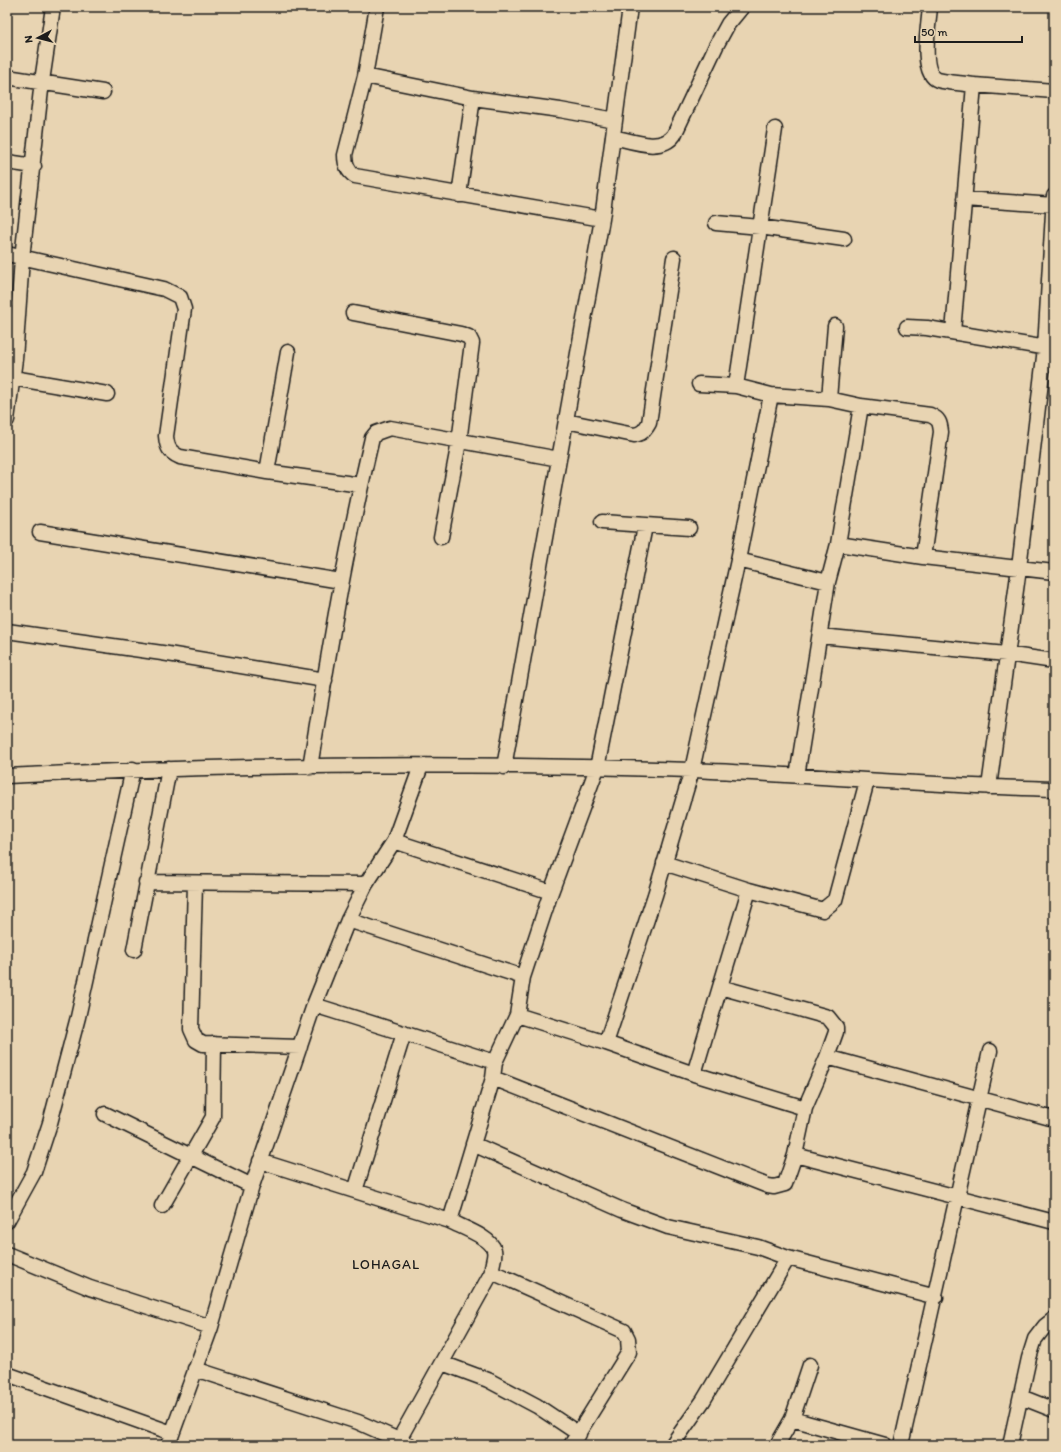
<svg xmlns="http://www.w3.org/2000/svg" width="1061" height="1452" font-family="Itim,sans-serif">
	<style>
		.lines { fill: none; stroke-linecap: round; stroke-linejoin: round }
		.minor-casing { stroke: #1c1c1c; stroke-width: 17 }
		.minor { stroke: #e8d4b2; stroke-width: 14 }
		.labels { text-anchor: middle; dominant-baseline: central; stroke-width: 3; stroke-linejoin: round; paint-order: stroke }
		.quarter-label { font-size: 14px; letter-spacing: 1px; fill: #1c1c1c; stroke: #e8d4b2 }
	</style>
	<rect width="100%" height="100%" fill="#e8d4b2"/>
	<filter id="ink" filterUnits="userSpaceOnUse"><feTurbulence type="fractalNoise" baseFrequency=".025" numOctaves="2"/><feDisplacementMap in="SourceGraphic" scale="8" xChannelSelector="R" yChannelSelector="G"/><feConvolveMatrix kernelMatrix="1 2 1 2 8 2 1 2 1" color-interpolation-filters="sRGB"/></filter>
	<g filter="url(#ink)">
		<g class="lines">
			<defs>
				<path id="minor" d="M377 7 365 76 345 155C345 164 347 171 355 176L602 219
					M930 7C929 23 919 73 938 80 949 83 963 83 974 85L953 332
					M365 76 473 98 560 110 615 120
					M7 77 103 92
					M974 85 1054 91
					M613 137C632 141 661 153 674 135L716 46 728 24 742 7
					M7 162 34 166
					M459 195 473 98
					M964 199 1054 205
					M716 223 760 227 844 239
					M7 254 164 289 180 297 184 309 166 436C167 447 169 452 180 457L267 472 361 485
					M353 313 461 334 469 337 472 343 459 442 441 537
					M907 327 927 328 1053 349
					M13 378 107 394
					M699 384 736 386 771 395 829 399 861 406 930 415C939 419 940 422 941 432L923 557
					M736 386 775 129
					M771 395 738 560 692 770 655 895 606 1043 694 1074 805 1108
					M829 399 835 326
					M7 420 15 359 22 258 42 81 53 7
					M566 421 634 435C642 434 645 430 649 423L674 258
					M267 472 288 352
					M602 522 689 528
					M40 532 341 581
					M838 544 923 557 1054 572
					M738 560 828 582
					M7 631 162 653 325 680
					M820 636 1006 654 1054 661
					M310 767C328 657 346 547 372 438L376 433 390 428 559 459
					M504 767 602 219 630 7
					M7 776C234 764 464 762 691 770 812 775 933 786 1054 789
					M797 776 828 582 838 544 861 406
					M989 787 1019 568 1045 348 1054 196
					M394 841 551 892
					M664 863 749 890 823 910 835 900 867 781
					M146 882 366 884
					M195 884 191 1029 196 1040 203 1044 300 1047
					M348 920 523 977
					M134 950 169 769
					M314 1005 495 1062
					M517 1015 606 1043
					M827 1057 1054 1119
					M694 1074 749 890
					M493 1078 768 1186 774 1187 785 1184 795 1155 805 1108 827 1057 836 1032V1027L828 1017 720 987
					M105 1114 252 1186
					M473 1144 622 1210 668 1227 758 1247 788 1258 936 1297
					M795 1155 1054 1222
					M260 1161 450 1221 493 1078 495 1062 517 1015 523 977 551 892 597 768 645 526
					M355 1191 404 1033
					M162 1206 213 1117 214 1044
					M7 1221 34 1172 50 1123 78 1017 133 769
					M450 1221C461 1227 491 1237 494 1250 496 1257 491 1264 492 1272L624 1331 628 1339 629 1352 571 1445
					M7 1254 90 1288 211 1327
					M442 1363 488 1380 537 1406 579 1434
					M195 1369 358 1422 410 1445
					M7 1374 172 1433
					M1021 1397 1054 1410
					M792 1419 885 1445
					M168 1445 211 1327 252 1186 314 1005 348 920 366 884 394 841 421 766
					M396 1445 492 1272
					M672 1445 703 1401 788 1258
					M777 1445 792 1419 810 1365
					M901 1445 990 1051
					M1010 1445 1029 1358 1035 1339 1045 1326 1054 1319"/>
			</defs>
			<!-- minor casing -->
			<use href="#minor" class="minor-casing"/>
			<!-- minor -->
			<use href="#minor" class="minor"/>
		</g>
	</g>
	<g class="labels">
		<!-- quarter labels -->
		<g class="quarter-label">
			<text x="386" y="1264">LOHAGAL</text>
		</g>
	</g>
	<!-- margin -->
	<rect width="1061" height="1452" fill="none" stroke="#e8d4b2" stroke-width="24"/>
	<rect x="12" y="12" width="1037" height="1428" fill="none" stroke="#1c1c1c" stroke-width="1.5" filter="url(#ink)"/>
	<!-- north arrow -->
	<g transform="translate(38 38) rotate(263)" stroke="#e8d4b2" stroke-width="3" paint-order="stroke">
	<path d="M0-3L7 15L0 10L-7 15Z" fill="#1c1c1c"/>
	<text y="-6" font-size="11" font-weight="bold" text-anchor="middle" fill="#1c1c1c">N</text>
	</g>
	<!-- scale -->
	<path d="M915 36v6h107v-6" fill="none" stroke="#1c1c1c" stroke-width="2"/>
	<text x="921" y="36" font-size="12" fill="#1c1c1c" stroke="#e8d4b2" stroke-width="3" paint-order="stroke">50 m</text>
</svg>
